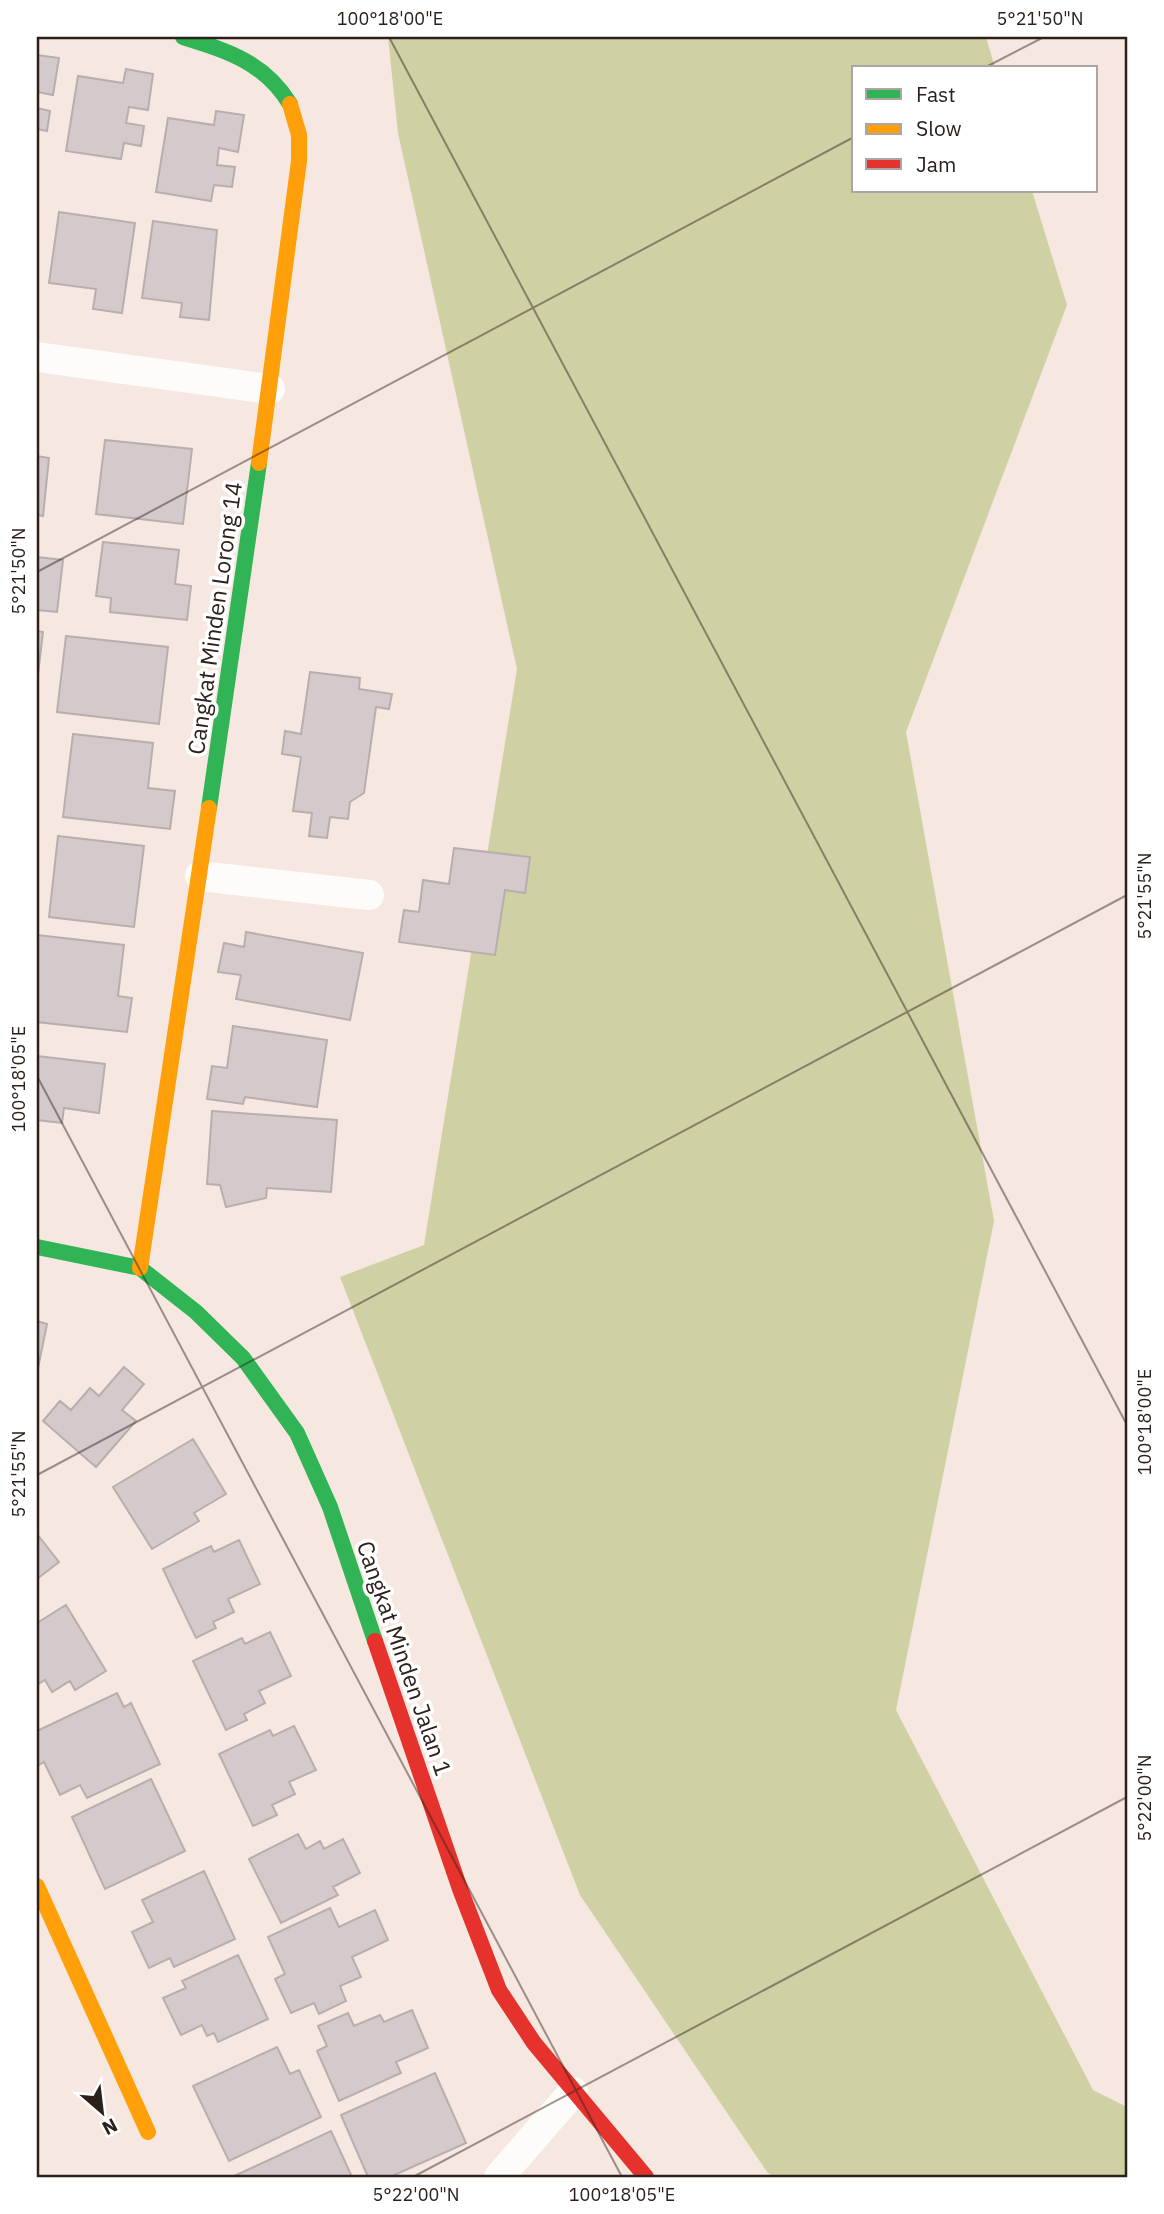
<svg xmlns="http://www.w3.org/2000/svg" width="1164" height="2214" font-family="'IBM Plex Sans',sans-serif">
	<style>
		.forest { fill: #cfd0a3 }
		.building { fill: #d4cacb; stroke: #b8aeae; stroke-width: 2 }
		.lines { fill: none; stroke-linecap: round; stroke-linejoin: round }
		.street { stroke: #fefcfa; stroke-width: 30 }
		.fast { stroke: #30b455; stroke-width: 16 }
		.slow { stroke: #ff9f0a; stroke-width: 16 }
		.jam { stroke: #e5322d; stroke-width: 16 }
		.ticks { fill: none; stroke: #2c201a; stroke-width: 2; stroke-opacity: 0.45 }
		.labels { text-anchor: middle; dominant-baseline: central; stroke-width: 7; stroke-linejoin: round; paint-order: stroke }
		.street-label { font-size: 23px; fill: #2c201a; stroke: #fff }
		.neatline { fill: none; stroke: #2c201a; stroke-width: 2.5 }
		.ticks-label { font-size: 18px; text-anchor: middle; fill: #2c201a }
	</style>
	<rect width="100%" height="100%" fill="#f6e8e0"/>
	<!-- forest -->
	<path class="forest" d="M388 37H986L995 68H854V191H1032L1067 305 906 732 994 1221 896 1710 1093 2090 1127 2107V2177H774L767 2172 580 1895 340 1277 424 1245 517 669 398 133Z"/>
	<!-- building -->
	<path class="building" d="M37 55 59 58 53 95 37 92Z
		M126 69 153 74 148 110 129 107 126 123 144 126 141 146 124 143 121 159 66 151 78 76 123 83Z
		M37 108 50 111 47 131 37 129Z
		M216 111 244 115 238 152 219 148 217 165 235 167 232 187 214 185 211 201 156 192 168 118 214 125Z
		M59 212 135 223 122 313 93 309 96 289 49 283Z
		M153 221 217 230 209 320 180 317 182 303 142 298Z
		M105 440 192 449 183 524 96 514Z
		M37 456 49 458 43 516 37 515Z
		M103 542 179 550 175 584 191 586 187 620 110 612 111 598 96 596Z
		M37 557 63 560 57 612 37 610Z
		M37 631 43 632 37 683Z
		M66 636 168 647 159 724 57 712Z
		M310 672 360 678 359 689 392 694 389 709 376 707 364 793 350 802 348 819 330 817 327 838 309 836 312 813 293 811 301 757 282 754 285 731 301 734Z
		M73 734 153 743 148 788 175 791 170 829 63 817Z
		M58 836 144 846 134 927 49 917Z
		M454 848 530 857 525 893 505 890 495 955 399 942 404 910 419 912 423 880 449 884Z
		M246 932 363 953 350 1020 236 999 241 975 218 972 224 943 244 947Z
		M37 935 124 945 118 996 132 998 127 1032 37 1022Z
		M233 1026 327 1040 317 1107 245 1097 243 1104 207 1099 212 1066 227 1068Z
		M37 1056 105 1064 99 1113 64 1108 62 1123 37 1120Z
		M212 1111 337 1120 331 1192 267 1188 266 1198 226 1207 220 1185 207 1184Z
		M37 1321 47 1324 37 1373Z
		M124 1367 144 1384 122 1410 136 1421 96 1467 43 1421 60 1401 71 1410 90 1388 99 1396Z
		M193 1439 226 1494 194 1513 199 1521 152 1549 113 1487Z
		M37 1534 59 1562 37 1579Z
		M239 1540 260 1584 228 1599 234 1612 213 1622 216 1628 196 1638 163 1569 211 1546 214 1552Z
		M66 1605 106 1671 75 1690 70 1681 52 1692 45 1680 37 1685V1623Z
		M270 1632 291 1676 259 1691 265 1703 244 1714 247 1720 226 1730 193 1661 242 1638 245 1644Z
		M117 1693 124 1707 131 1703 160 1764 87 1798 80 1785 60 1795 44 1762 37 1766V1731Z
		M294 1726 316 1770 289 1782 295 1794 272 1805 277 1815 253 1826 219 1754 270 1730 273 1736Z
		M151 1779 185 1851 105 1889 72 1817Z
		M298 1834 306 1849 320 1841 324 1849 343 1839 360 1873 333 1887 338 1895 281 1923 249 1859Z
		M204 1871 235 1939 174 1967 170 1958 149 1968 132 1932 153 1922 142 1900Z
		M330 1908 339 1927 375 1910 388 1940 352 1957 361 1977 340 1986 346 2001 319 2014 314 2003 291 2013 275 1979 285 1974 268 1937Z
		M238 1955 268 2019 218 2042 214 2033 207 2036 202 2025 181 2035 163 1998 186 1988 182 1981Z
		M412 2010 428 2048 396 2062 401 2073 339 2101 317 2051 327 2046 318 2026 348 2013 354 2026 380 2015 384 2022Z
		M277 2047 290 2074 299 2070 321 2117 229 2161 193 2086Z
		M435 2073 466 2143 390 2177H368L341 2115Z
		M331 2131 352 2177H232Z"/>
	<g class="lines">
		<!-- street -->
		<path class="street" d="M37 357 270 389
			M200 876 369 895
			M499 2177 573 2092"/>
		<!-- fast -->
		<path class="fast" d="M183 37C228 51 264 62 290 104
			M209 808 259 463
			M37 1247 140 1268 196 1312 243 1358 297 1433 330 1507 375 1641"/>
		<!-- slow -->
		<path class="slow" d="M259 463 299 161V135L290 104
			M140 1268 209 808
			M37 1886 148 2132"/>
		<!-- jam -->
		<path class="jam" d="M375 1641 460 1889 499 1990 534 2043 646 2177"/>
	</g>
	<!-- ticks -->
	<path class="ticks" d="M389 37 1127 1425M984 68 1044 37M37 572 854 137M37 1076 622 2177M37 1475 1127 895M413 2177 1127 1797"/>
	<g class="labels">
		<!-- street labels -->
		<g class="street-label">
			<text transform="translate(214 618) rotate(-82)">Cangkat Minden Lorong 14</text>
			<text transform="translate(405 1658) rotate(71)">Cangkat Minden Jalan 1</text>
		</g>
	</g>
	<!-- border -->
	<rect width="1164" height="2214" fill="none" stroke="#ffffff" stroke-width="77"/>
	<!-- legend -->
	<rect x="852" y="66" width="245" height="126" fill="#ffffff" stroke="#aba6a3" stroke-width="2"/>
	<rect x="866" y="89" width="35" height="10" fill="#30b455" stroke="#aba6a3" stroke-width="2"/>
	<text x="916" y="102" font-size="21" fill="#2c201a">Fast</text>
	<rect x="866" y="124" width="35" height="10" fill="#ff9f0a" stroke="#aba6a3" stroke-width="2"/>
	<text x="916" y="136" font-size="21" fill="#2c201a">Slow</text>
	<rect x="866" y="159" width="35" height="10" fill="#e5322d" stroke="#aba6a3" stroke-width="2"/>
	<text x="916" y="172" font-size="21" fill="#2c201a">Jam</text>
	<!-- north arrow -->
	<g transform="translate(102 2112) rotate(152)" stroke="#ffffff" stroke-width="5" paint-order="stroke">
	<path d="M0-5L12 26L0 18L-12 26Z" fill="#2c201a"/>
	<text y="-10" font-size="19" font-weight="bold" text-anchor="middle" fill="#2c201a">N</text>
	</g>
	<rect x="38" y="38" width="1088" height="2138" class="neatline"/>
	<g class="ticks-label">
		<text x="390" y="25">100°18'00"E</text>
		<text x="1040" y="25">5°21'50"N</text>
		<text transform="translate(19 571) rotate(-90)" y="6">5°21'50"N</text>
		<text transform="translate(1145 896) rotate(-90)" y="6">5°21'55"N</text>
		<text transform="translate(19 1079) rotate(-90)" y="6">100°18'05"E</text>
		<text transform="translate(1145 1422) rotate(-90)" y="6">100°18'00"E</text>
		<text transform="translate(19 1474) rotate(-90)" y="6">5°21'55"N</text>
		<text transform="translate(1145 1798) rotate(-90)" y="6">5°22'00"N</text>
		<text x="416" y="2201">5°22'00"N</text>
		<text x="622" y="2201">100°18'05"E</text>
	</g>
</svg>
